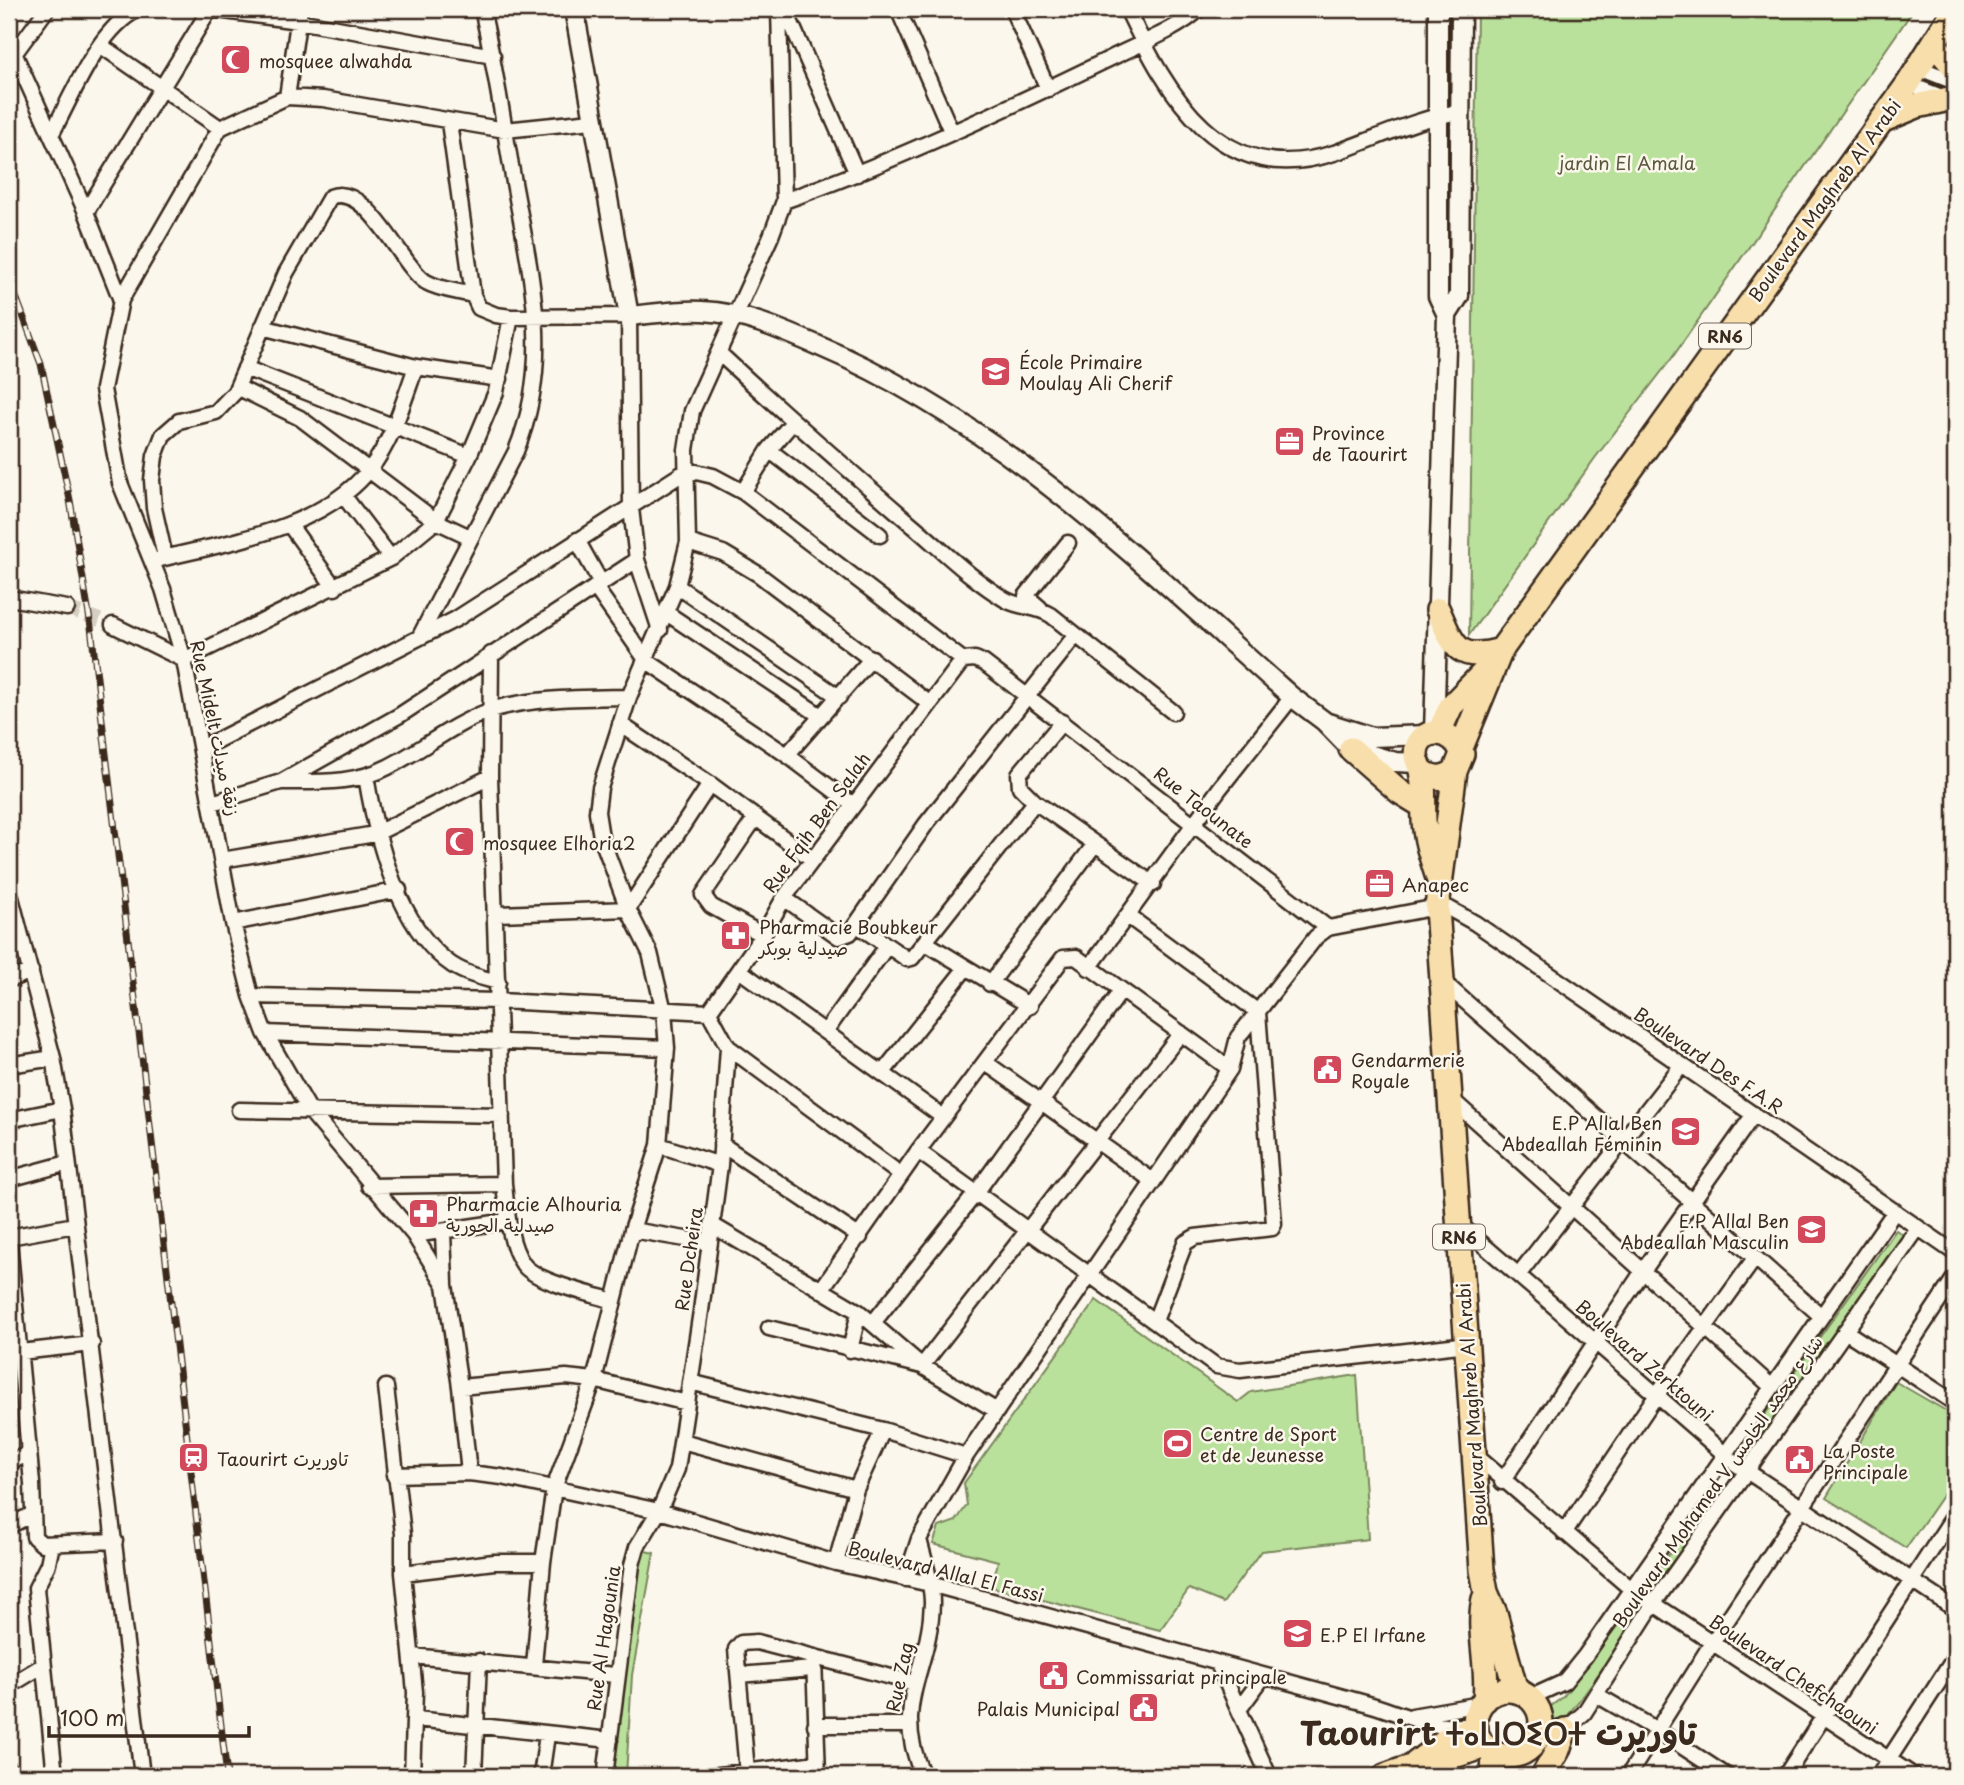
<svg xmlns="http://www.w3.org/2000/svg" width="1964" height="1785" font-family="'Playpen Sans','Playpen Sans Arabic','Noto Sans Tifinagh',sans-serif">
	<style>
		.green { fill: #bae19c; stroke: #7a865d; stroke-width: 2 }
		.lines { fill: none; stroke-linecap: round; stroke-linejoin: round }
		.minor-tunnel { stroke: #d5cec3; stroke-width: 14; stroke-dasharray: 14 7; stroke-linecap: butt }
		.minor-casing { stroke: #3b2a1e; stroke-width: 19 }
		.tertiary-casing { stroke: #3b2a1e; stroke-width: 23 }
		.primary-casing { stroke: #3b2a1e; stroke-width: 28 }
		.minor { stroke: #fbf7ec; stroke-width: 14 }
		.tertiary { stroke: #fbf7ec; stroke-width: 18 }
		.primary { stroke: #f8deab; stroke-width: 23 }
		.rail-casing { stroke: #3b2a1e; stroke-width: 7 }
		.rail { stroke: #fbf7ec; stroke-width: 4.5; stroke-dasharray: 13; stroke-linecap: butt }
		.labels { text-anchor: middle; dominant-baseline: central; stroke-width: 5; stroke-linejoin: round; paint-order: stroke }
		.shield { fill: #fbf7ec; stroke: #75685c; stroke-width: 2 }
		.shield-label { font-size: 16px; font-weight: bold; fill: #3b2a1e }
		.poi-label { font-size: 18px; fill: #3b2a1e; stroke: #fbf7ec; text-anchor: start }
		.park-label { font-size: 18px; fill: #5b583e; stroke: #fbf7ec }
		.street-label { font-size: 18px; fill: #3b2a1e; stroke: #fbf7ec }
		.town-label { font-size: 32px; font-weight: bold; fill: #3b2a1e; stroke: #fbf7ec }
	</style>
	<rect width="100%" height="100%" fill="#fbf7ec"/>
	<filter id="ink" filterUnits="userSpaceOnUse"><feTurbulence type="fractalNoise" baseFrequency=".0143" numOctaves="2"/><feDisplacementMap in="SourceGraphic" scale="14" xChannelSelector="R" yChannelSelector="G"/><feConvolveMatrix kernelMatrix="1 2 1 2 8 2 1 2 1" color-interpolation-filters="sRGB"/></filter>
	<g filter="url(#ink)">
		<!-- green -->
		<path class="green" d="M1477 9H1914L1672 358 1595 458 1469 635Z
			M1896 1230 1905 1236 1759 1443 1755 1442 1753 1431Z
			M1096 1300 1238 1402 1251 1392 1357 1375 1368 1539 1261 1551 1223 1603 1189 1589 1160 1630 992 1587 998 1561 933 1544 939 1527 956 1521 967 1505 964 1483Z
			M1896 1382 1955 1416V1477L1906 1548 1826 1498Z
			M1717 1486 1725 1491 1647 1609 1557 1730 1540 1737 1534 1712 1551 1706 1563 1697 1640 1596Z
			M637 1549 654 1553 632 1675 626 1776H613L618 1683Z"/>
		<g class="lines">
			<!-- minor-tunnel -->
			<path class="minor-tunnel" d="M67 608 113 625"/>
			<defs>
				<path id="minor" d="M210 9 298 21 493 56
					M785 9 857 174
					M898 9 951 131
					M1012 9 1048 89
					M1127 9C1168 96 1221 190 1334 153 1376 139 1416 118 1460 112
					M9 42 86 212 121 300
					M100 45 220 128
					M14 54 47 9
					M1919 68 1955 82
					M1908 84 1947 99
					M287 97 300 9
					M449 122 473 295 479 308 496 315 511 317 629 316 631 508 637 560 660 630
					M51 135C73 95 97 30 138 9
					M784 201C895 161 1004 110 1111 58 1135 46 1181 28 1199 9
					M86 212 210 9
					M262 327 416 367 500 379
					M719 353C781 411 845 467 910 523 941 549 972 580 1006 600 1021 608 1037 606 1051 615L1173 712
					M245 368 469 456
					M237 387 300 418 436 521 470 537
					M769 450 880 535
					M743 492 769 450 793 422
					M343 495 391 558
					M289 524 335 588
					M577 540 601 583
					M688 542 723 553 758 574 929 703
					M165 557 154 508 152 480 155 456 163 435 179 421 216 412 235 392 286 273 330 197C368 181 401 267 426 282 440 290 458 291 473 295
					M156 560C227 542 321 530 370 469 393 440 403 402 416 367
					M677 586 839 697
					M595 587 647 661 787 755 852 804
					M9 598 67 608
					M1040 608 1026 596 1068 543
					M668 614 821 716
					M113 625 184 660 391 558 436 521 469 456 496 392 511 317
					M419 638 516 451C554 358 530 272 513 177 503 121 495 65 482 9
					M491 654 490 777 504 1184C507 1209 508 1243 523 1264 535 1282 592 1294 614 1301
					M963 660 975 659 984 663 1328 928
					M1062 722 1019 774 1020 787 1035 802 1153 884
					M620 724 710 784 812 859
					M202 748 456 619 688 470 713 476 743 492 963 660
					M787 755 872 658
					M366 776C376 837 398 928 452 965 466 974 482 978 498 982
					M283 782C317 782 356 784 388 767 422 750 450 726 486 712 526 697 586 698 629 697
					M212 803 281 782 400 715 637 560
					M756 817 703 895 711 906 763 935
					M222 860 375 834 490 777
					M9 890 53 1058 62 1109 142 1776
					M784 898 839 937 850 933 926 824 1075 636
					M497 914 628 909 710 784
					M1128 916 1258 1012 1274 1224 1272 1228 1195 1237 1185 1243 1155 1321
					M233 923 399 890
					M857 925 907 959 912 958 1035 802
					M926 943 1030 1006
					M1089 968 1220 788 1292 697
					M739 970 943 1117
					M9 980 31 971
					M1441 980 1820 1315
					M990 984 1095 844
					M251 996 499 1001 709 1012
					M709 1012 763 935 784 898 963 660
					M826 1031 887 946
					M265 1033 667 1048
					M728 1047 901 1175
					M986 1063 1153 1181
					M9 1065 53 1058
					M884 1071 965 969
					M1450 1098 1772 1387
					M239 1110 502 1115
					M9 1120 62 1109
					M721 1144 860 1237
					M659 1145 720 1165
					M918 1151 1216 1366 1240 1370 1468 1344
					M9 1179 68 1163
					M369 1186 504 1184
					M1458 1223 1736 1464 1955 1609
					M712 1225 859 1312 922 1366 997 1411
					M632 1230 709 1243
					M443 1232 445 1283
					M414 1235 508 1221
					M9 1237 75 1225
					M9 1242 32 1483 34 1537 42 1544 115 1541
					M1519 1274 1682 1065
					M821 1290 918 1151 1063 958 1076 957 1230 1069
					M873 1323 976 1193 1121 991
					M769 1328 922 1366 1181 1033
					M1845 1331 1955 1403
					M850 1350 859 1312
					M20 1352 92 1344
					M690 1382 883 1430 966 1456
					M386 1387 403 1534V1573L415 1692 412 1776
					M460 1387 566 1377 594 1380 687 1403
					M682 1441 856 1489
					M1475 1455 1630 1588 1914 1776
					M9 1463 27 1454
					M469 1473 460 1387 445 1285 414 1235 310 1111 265 1033 251 996 233 923 184 660 163 589 120 483 103 389 121 300 220 128 287 97 323 99 505 130 592 121
					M394 1475 469 1473 502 1477 659 1511 836 1563 930 1584 1365 1703C1395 1711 1433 1730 1462 1726
					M1502 1482 1643 1271 1754 1114
					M9 1526 33 1514
					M1564 1533 1655 1397 1755 1258
					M919 1539C924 1560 932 1582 932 1603 930 1673 890 1702 923 1776
					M52 1544 48 1564 36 1588 55 1776
					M836 1563 856 1489 883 1430
					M403 1573 494 1562H543
					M906 1579 919 1539 966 1456 1230 1069 1238 1037 1316 937 1328 928 1437 907 1450 909 1475 923 1955 1253
					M412 1656 615 1675
					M814 1657 818 1776
					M1218 1664 1269 1776
					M534 1666 543 1562 554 1488 594 1380 632 1230 659 1145 667 1048 664 1011 650 953 628 909 601 837 597 812 600 788 629 697 677 586 688 542 686 450 692 411 771 236 784 201 779 9
					M739 1675 813 1669
					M9 1686 42 1666
					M1597 1695 1657 1730 1727 1776
					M1529 1698 1564 1682 1585 1656 1895 1211
					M1240 1708 1263 1677
					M1412 1716 1481 1704
					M416 1719 610 1740
					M815 1725H908
					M1536 1740 1565 1730 1584 1713 1654 1603 1918 1228
					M9 1769 13 1776
					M747 1771 736 1649 741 1643 757 1642 914 1683
					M474 1776 479 1661
					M541 1776 547 1735
					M605 1776 632 1565 637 1547 659 1511 677 1469 701 1311 720 1165 728 1047 709 1012
					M711 1776 817 1763
					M1628 1776 1712 1643 1955 1277
					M1785 1776 1955 1514
					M1878 1776 1955 1657"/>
				<path id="tertiary" d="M574 9 629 316C654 314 679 309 703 311 744 313 782 330 819 346 1003 424 1145 567 1292 697L1324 721 1351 749 1395 762 1417 763
					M1447 315 1459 296 1461 9
					M1328 723 1372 737 1427 735
					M1434 732 1447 315 1438 296V9"/>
				<path id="primary" d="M1935 45 1955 68
					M1881 121 1917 106 1949 99
					M1438 610C1454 647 1457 662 1501 650
					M1439 732 1451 706 1492 664
					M1461 748 1501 650 1908 84 1955 9
					M1351 749 1400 792 1423 806
					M1421 770C1432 779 1443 780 1455 771L1462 754C1456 727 1416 725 1416 755 1416 761 1420 765 1421 771 1425 786 1423 804 1424 820 1425 840 1432 859 1438 878
					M1455 771 1437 907 1482 1570 1486 1592 1495 1613 1516 1691
					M1484 1599C1477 1631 1489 1666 1485 1700
					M1475 1723a33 33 0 1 1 66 0a33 33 0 1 1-66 0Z
					M1416 1763 1451 1736 1476 1728
					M1385 1776C1418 1762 1452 1759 1485 1746
					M1493 1776 1494 1753
					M1543 1776 1558 1750 1565 1730"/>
			</defs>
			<!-- minor casing -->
			<use href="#minor" class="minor-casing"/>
			<!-- tertiary casing -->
			<use href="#tertiary" class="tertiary-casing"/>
			<!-- primary casing -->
			<use href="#primary" class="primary-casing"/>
			<!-- minor -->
			<use href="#minor" class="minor"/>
			<!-- tertiary -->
			<use href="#tertiary" class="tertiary"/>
			<!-- primary -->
			<use href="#primary" class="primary"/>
			<defs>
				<path id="rail" d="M9 278 41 364 70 500 91 627 227 1776"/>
			</defs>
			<!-- rail casing -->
			<use href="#rail" class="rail-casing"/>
			<!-- rail -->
			<use href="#rail" class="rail"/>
		</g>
	</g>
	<!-- icons -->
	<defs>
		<symbol id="mosque-square" viewBox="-11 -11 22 22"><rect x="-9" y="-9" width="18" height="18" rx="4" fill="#d1495b" stroke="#fbf7ec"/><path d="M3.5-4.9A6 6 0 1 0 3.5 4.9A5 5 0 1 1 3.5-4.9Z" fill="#fff"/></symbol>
		<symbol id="school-square" viewBox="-11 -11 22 22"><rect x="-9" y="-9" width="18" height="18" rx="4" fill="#d1495b" stroke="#fbf7ec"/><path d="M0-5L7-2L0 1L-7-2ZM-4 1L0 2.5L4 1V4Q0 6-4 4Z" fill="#fff"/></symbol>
		<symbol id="office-square" viewBox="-11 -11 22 22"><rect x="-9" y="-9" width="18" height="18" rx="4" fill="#d1495b" stroke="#fbf7ec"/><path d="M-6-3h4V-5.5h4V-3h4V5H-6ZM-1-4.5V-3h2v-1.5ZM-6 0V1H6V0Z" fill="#fff"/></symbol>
		<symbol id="pharmacy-square" viewBox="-11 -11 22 22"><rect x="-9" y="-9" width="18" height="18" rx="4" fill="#d1495b" stroke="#fbf7ec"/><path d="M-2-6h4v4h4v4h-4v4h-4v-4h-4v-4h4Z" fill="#fff"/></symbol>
		<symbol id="civic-square" viewBox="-11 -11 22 22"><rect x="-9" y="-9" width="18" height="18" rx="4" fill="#d1495b" stroke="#fbf7ec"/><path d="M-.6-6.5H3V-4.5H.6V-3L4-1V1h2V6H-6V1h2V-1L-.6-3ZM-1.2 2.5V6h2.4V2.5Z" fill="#fff"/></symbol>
		<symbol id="stadium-square" viewBox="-11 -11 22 22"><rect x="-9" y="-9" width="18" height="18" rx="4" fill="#d1495b" stroke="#fbf7ec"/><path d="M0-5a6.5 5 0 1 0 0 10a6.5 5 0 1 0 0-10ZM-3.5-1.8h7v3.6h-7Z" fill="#fff"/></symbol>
		<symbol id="station-square" viewBox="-11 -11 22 22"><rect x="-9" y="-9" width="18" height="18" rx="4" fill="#d1495b" stroke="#fbf7ec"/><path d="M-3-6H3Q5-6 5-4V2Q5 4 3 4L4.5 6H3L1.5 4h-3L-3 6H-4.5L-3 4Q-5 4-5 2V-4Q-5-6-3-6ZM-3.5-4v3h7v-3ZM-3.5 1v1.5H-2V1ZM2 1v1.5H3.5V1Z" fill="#fff"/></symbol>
	</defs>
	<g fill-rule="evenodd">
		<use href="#mosque-square" x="218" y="42" width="35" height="35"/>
		<use href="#school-square" x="978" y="354" width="35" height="35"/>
		<use href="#office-square" x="1272" y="424" width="35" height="35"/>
		<use href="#mosque-square" x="442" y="824" width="35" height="35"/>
		<use href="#office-square" x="1362" y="866" width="35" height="35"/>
		<use href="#pharmacy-square" x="718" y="918" width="35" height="35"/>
		<use href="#civic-square" x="1310" y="1052" width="35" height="35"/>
		<use href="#school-square" x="1668" y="1114" width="35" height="35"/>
		<use href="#pharmacy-square" x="406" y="1196" width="35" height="35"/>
		<use href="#school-square" x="1794" y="1212" width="35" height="35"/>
		<use href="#stadium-square" x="1160" y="1426" width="35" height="35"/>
		<use href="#station-square" x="176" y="1440" width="35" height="35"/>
		<use href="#civic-square" x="1782" y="1442" width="35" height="35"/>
		<use href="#school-square" x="1280" y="1616" width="35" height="35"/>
		<use href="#civic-square" x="1036" y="1658" width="35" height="35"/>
		<use href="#civic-square" x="1126" y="1690" width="35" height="35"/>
	</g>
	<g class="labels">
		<!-- shield labels -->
		<g class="shield">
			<rect x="1699" y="323.5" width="52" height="25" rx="5"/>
			<rect x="1433" y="1224.5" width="52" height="25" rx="5"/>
		</g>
		<g class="shield-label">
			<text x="1725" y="336">RN6</text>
			<text x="1459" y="1237">RN6</text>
		</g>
		<!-- poi labels -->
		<g class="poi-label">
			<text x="259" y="60">mosquee alwahda</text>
			<text x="1019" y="361">École Primaire<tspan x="1019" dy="21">Moulay Ali Cherif</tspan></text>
			<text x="1312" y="432">Province<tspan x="1312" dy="21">de Taourirt</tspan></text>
			<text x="483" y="842">mosquee Elhoria2</text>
			<text x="1402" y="884">Anapec</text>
			<text x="759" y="926">Pharmacie Boubkeur<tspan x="759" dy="21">صيدلية بوبكر</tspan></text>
			<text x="1351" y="1059">Gendarmerie<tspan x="1351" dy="21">Royale</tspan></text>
			<text x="1662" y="1122" text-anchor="end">E.P Allal Ben<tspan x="1662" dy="21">Abdeallah Féminin</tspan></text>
			<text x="446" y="1203">Pharmacie Alhouria<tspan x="446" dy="21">صيدلية الحورية</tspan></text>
			<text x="1789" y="1220" text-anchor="end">E.P Allal Ben<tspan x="1789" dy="21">Abdeallah Masculin</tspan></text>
			<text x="1200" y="1433">Centre de Sport<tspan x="1200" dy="21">et de Jeunesse</tspan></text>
			<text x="1823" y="1450">La Poste<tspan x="1823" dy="21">Principale</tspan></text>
			<text x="217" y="1458">Taourirt تاوريرت</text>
			<text x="1320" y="1634">E.P El Irfane</text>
			<text x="1076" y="1676">Commissariat principale</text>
			<text x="1120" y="1708" text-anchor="end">Palais Municipal</text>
		</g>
		<!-- park labels -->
		<g class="park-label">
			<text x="1627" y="162">jardin El Amala</text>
		</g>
		<!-- street labels -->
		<g class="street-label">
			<text transform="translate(1824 200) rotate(-54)">Boulevard Maghreb Al Arabi</text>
			<text transform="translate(216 728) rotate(78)">Rue Midelt زنقة ميدلت</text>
			<text transform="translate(1204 807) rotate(38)">Rue Taounate</text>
			<text transform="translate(816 822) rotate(-54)">Rue Fqih Ben Salah</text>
			<text transform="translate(1709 1060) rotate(34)">Boulevard Des F.A.R</text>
			<text transform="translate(688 1259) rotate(-82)">Rue Dcheira</text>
			<text transform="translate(1645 1360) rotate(41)">Boulevard Zerktouni</text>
			<text transform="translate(1471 1405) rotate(-94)">Boulevard Maghreb Al Arabi</text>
			<text transform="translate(1717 1481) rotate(-55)">Boulevard Mohamed V شارع محمد الخامس</text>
			<text transform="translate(946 1571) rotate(14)">Boulevard Allal El Fassi</text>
			<text transform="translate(603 1638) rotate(-82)">Rue Al Hagounia</text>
			<text transform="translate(1794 1674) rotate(34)">Boulevard Chefchaouni</text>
			<text transform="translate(899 1677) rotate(-78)">Rue Zag</text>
		</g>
		<!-- town labels -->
		<g class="town-label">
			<text x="1498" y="1732">Taourirt ⵜⴰⵡⵔⵉⵔⵜ تاوريرت</text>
		</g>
	</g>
	<!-- margin -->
	<rect width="1964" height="1785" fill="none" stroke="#fbf7ec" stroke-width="35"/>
	<rect x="18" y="18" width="1929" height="1750" fill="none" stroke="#3b2a1e" stroke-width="2.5" filter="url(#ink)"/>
	<!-- scale -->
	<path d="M49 1726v10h200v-10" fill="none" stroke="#3b2a1e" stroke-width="3.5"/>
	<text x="60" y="1726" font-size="21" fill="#3b2a1e" stroke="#fbf7ec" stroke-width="5" paint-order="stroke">100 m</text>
</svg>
